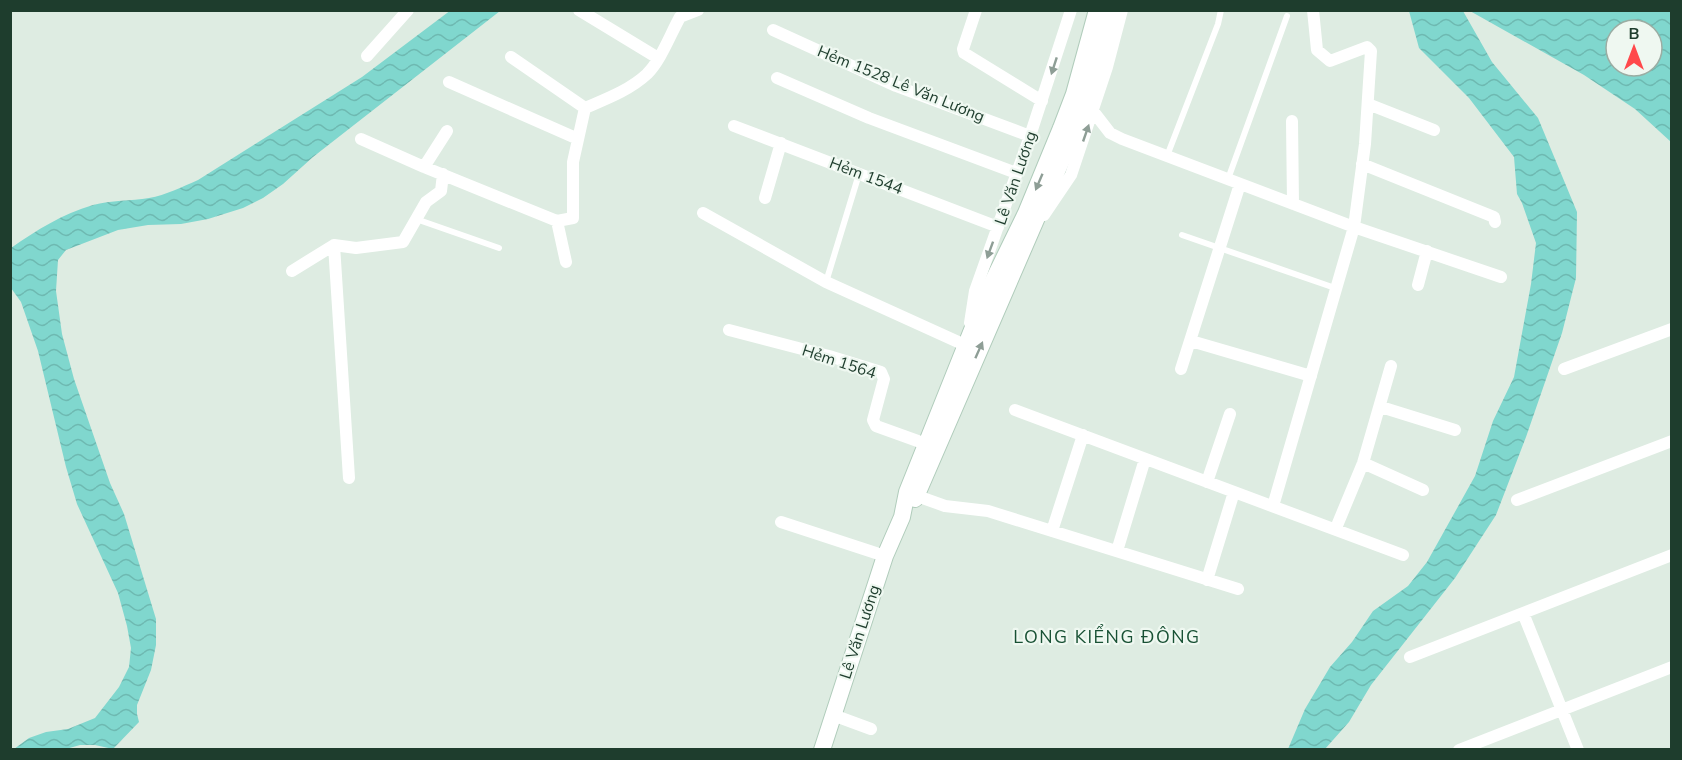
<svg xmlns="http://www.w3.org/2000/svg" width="1682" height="760" font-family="'Nunito Sans',sans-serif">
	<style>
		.water { fill: url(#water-waves); fill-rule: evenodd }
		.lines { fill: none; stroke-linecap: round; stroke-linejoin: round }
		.secondary-casing { stroke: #b0ccbb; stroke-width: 18 }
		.service { stroke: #fff; stroke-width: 6 }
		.minor { stroke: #fff; stroke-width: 12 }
		.secondary { stroke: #fff; stroke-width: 16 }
		.oneway { fill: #8e9e96 }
		.labels { text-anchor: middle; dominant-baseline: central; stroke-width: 4.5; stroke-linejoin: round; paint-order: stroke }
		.street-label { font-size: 16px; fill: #1e3d2d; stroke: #eff8f1 }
		.neighbourhood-label { font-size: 18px; letter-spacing: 1.5px; fill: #185134; stroke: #eff8f1 }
	</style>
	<defs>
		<pattern id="water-waves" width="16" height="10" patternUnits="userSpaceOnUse" patternTransform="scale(1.5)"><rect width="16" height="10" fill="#80d7ce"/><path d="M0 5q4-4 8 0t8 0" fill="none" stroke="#6eb9b1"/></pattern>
	</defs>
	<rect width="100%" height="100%" fill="#deece2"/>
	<!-- water -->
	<path class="water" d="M451 10 500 11 313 157 283 184 263 198 243 208 208 219 181 224 148 225 118 230 66 250 58 260 56 291 62 334 74 379 110 483 124 514 156 619V645L151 670 137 705V714L139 722 113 749 95 745H80L66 749H14L29 738 46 732 68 729 95 718 119 687 129 667 131 648 127 626 118 593 77 504 66 467 38 351 21 302 11 288V248C37 230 62 214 93 205 111 200 131 201 149 198 166 195 182 187 198 180L362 77Z
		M1409 11H1463L1492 62 1538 118 1577 212 1576 278 1562 333 1526 437 1496 515 1455 578 1371 685 1349 722 1325 749H1288L1305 709 1330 667 1352 642 1373 611 1408 586 1427 562 1475 476 1493 421 1514 377 1531 284 1536 243 1522 203 1517 194 1514 157 1469 98 1419 48Z
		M1470 11H1671V142L1635 109 1584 75ZM1616 30H1652V66H1616Z"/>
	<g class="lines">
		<defs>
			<path id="secondary" d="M915 499 1074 132 1100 51 1109 10
				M822 750 885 556 902 517 907 492 986 295 1026 213 1061 128 1074 94 1097 10"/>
		</defs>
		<!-- secondary casing -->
		<use href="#secondary" class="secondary-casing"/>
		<!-- service -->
		<path class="service" d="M1167 156 1218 24 1221 10
			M1228 179 1287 16
			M416 219 499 248
			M1182 235 1335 288
			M826 282 859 174"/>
		<!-- minor -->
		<path class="minor" d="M579 10 658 58
			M976 10 963 49 964 53 1042 101
			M1313 10 1317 50 1330 61 1367 47 1371 51 1365 144 1354 227 1501 277
			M773 30 896 86 1030 136
			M367 56 408 10
			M511 57 585 108
			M777 78 869 118 1016 173
			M449 82 578 139
			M1368 104 1434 130
			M1093 111 1110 133 1122 139 1354 227 1273 506
			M1292 121 1293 204
			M734 126 998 227
			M361 139 424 167 557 221 573 218V162L585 108C606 99 630 90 647 74 661 60 670 35 680 17L698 10
			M1362 164 1494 217 1495 222
			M424 167 447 131
			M765 198 781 143
			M703 213 826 282 967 346 968 340
			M1044 215 1071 175 1107 67 1122 10
			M557 221 566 262
			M334 245 349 478
			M292 271 334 245 356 248 403 242 426 202 441 191 443 174
			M1418 285 1427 251
			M970 323 975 291 1030 136 1071 10
			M729 330 829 356 881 372 884 379 873 420 876 426 926 444
			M1191 341 1311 376
			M1181 369 1240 184
			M1564 369 1672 329
			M1381 407 1455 430
			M1015 410 1403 555
			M1363 463 1423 490
			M1207 482 1230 414
			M917 496 945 506 988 511 1238 589
			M1517 500 1672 441
			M781 522 885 556
			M1336 528 1363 463 1391 366
			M1052 531 1083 435
			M1117 551 1145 459
			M1207 580 1234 492
			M1523 613 1578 750
			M1410 657 1672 555
			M833 715 871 729
			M1459 750 1672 667"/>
		<!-- secondary -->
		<use href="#secondary" class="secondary"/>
	</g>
	<!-- one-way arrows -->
	<defs><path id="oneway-solid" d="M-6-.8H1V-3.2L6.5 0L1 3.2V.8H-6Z" transform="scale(1.5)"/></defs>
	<g class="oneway">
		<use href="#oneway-solid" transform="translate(1054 66) rotate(108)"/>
		<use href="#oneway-solid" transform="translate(1086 133) rotate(-71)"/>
		<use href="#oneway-solid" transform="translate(1039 182) rotate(113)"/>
		<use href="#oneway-solid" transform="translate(990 250) rotate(110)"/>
		<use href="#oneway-solid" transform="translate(979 350) rotate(-66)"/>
	</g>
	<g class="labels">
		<!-- street labels -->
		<g class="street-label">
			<text transform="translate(901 84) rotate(22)">Hẻm 1528 Lê Văn Lương</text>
			<text transform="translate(866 176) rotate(21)">Hẻm 1544</text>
			<text transform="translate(1016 178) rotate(-71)">Lê Văn Lương</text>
			<text transform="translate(839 362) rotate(18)">Hẻm 1564</text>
			<text transform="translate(860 632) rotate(-72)">Lê Văn Lương</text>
		</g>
		<!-- neighbourhood labels -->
		<g class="neighbourhood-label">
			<text x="1107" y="637">LONG KIỂNG ĐÔNG</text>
		</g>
	</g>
	<!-- border -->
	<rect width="1682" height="760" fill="none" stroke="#1e3d2d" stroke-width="24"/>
	<!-- north arrow -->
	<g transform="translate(1634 48)"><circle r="28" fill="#eff8f1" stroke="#9bada3" stroke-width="1.5"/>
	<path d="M0-4.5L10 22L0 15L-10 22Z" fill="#ff494c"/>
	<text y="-9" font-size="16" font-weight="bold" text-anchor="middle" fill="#1e3d2d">B</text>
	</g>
</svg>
